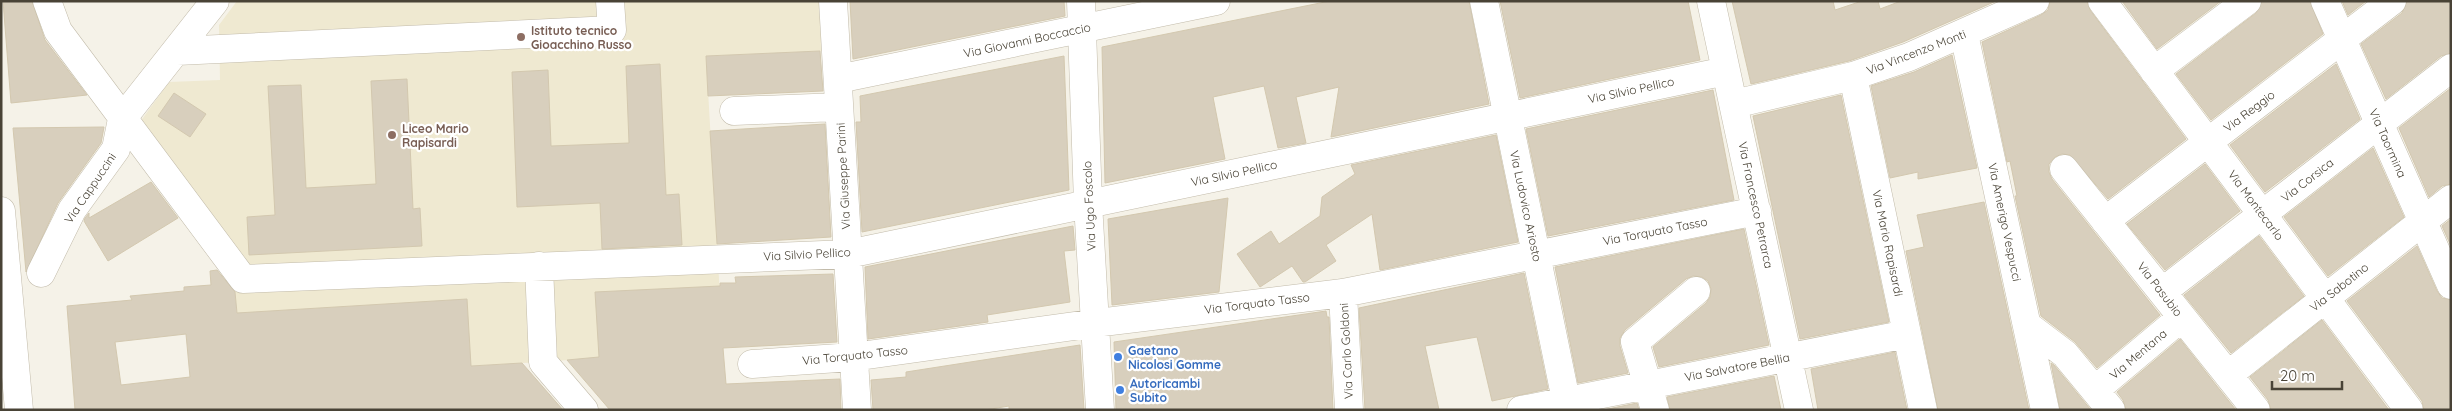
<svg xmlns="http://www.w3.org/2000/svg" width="2452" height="411" font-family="Quicksand,sans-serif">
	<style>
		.education { fill: #efe9d1 }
		.building { fill: #d8cfbd; stroke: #d3c8af; fill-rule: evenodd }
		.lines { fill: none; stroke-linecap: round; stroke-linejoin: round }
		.minor-casing { stroke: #c2bbaa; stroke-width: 29 }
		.minor { stroke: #fff; stroke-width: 28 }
		.education-dot { fill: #8d6e63; stroke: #fff; stroke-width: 2 }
		.shop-dot { fill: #3f7fe0; stroke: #fff; stroke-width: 2 }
		.labels { text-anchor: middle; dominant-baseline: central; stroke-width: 4.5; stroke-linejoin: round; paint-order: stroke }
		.education-label { font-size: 12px; font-weight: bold; fill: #785e54; stroke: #fff; text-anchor: start }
		.street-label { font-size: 12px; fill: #494336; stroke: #fff }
		.shop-label { font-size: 12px; font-weight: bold; fill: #366cbe; stroke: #fff; text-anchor: start }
	</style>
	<rect width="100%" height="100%" fill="#f5f2e8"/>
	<!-- education -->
	<path class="education" d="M237 1H821L824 51 706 56 723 348 543 362 244 378 234 282 132 133 169 82 220 80 219 25Z"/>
	<!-- building -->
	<path class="building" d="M3 1H32L45 40 87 95 11 103Z
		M850 1H1064L1065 16 853 59Z
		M1330 1H1469L1489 104 1331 137 1339 87 1296 97 1306 143 1278 148 1264 86 1213 97 1225 159 1105 183 1102 47Z
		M1500 1H1688L1700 60 1520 98Z
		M1732 1H1833L1835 10 1862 1H1878L1880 9 1901 1H1996L1903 42 1849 61 1751 84Z
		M2050 1H2087L2090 10 2186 139 2108 199 2070 155 2062 154 2055 157 2049 164V172L2052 179 2160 315 2097 368 2075 342 2041 316 2015 196H2017L2010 161 2007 162 1982 42 2041 15 2048 10Z
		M2122 1H2221L2157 49Z
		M2262 1H2310L2323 34 2211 120 2176 74 2256 13Z
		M2342 1H2366L2348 15Z
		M2407 1H2451V53L2441 56 2386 99 2361 44 2402 13Z
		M820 51 823 91 708 96 706 56Z
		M1952 55 1977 168 1918 179V172L1890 178 1871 86 1914 72Z
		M1064 56 1069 190 862 232 856 122H861L860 96Z
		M660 64 666 195 679 194 682 245 602 249 600 203 517 207 512 72 548 70 551 146 629 143 626 66Z
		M2336 64 2360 119 2265 192 2230 145Z
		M407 79 413 209 420 208 422 246 249 255 247 217 275 215 268 86 301 85 306 188 376 184 371 81Z
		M2451 88V184L2442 186 2429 197 2399 128Z
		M1713 90 1734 200 1548 236 1526 129Z
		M174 93 206 114 190 137 158 116Z
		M1841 95 1889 322 1800 339 1753 116Z
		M825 124 831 237 717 244 710 131Z
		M104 127 101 143 58 203 26 272 13 128Z
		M1496 135 1518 242 1380 270 1372 214 1326 245 1336 261 1305 282H1303L1292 266 1260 287 1237 254 1271 231 1279 244 1320 216 1322 197 1355 174 1351 165Z
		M2373 148 2404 217 2328 276 2284 217Z
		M2205 164 2240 211 2165 270 2127 224Z
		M151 182 178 218 108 261 84 221 85 218 89 213V218Z
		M1228 198 1219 292 1112 305 1108 219Z
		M1984 202 2029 410H1938L1906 251 1924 247 1917 215Z
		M2451 219V246L2442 226Z
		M1073 226 1075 250 1064 251 1070 302 987 315 988 322 868 339 865 267Z
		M1744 229 1769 345 1659 367 1653 347 1706 303 1710 297 1711 289 1708 281 1702 277 1693 276 1686 279 1625 330 1620 338V346L1628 373 1578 383 1555 267Z
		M2259 236 2304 296 2231 353 2184 295Z
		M2417 246 2437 291 2442 298 2451 300V410H2424L2422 401 2347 301Z
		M217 270 235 292 237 313 467 299 471 366 522 363 563 410H75L67 306 132 300 130 296 184 291V287L211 285 210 271ZM186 334 190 377 121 385 115 342Z
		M1524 273 1548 389 1492 401 1477 337 1425 346 1439 410H1365L1359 308Z
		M833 274 837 342 723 348 726 384 840 379 841 410H610L567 360 599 357 595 292 720 286V283H736L735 277Z
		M1326 311 1327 317H1329L1333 410H1116L1114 342Z
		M2322 320 2389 410H2271L2268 400 2250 377Z
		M2180 339 2216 385 2236 410H2126L2123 400 2117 392Z
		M1080 345 1084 410H1009V406L985 410H873L871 380 906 377V372Z
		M1895 352 1907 410H1818L1811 369Z
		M2051 363 2054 365 2091 410H2060Z
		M1774 376 1781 410H1670L1667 397Z
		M1637 403 1639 410H1603Z"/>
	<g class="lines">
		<defs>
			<path id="minor" d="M47 1 58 31 243 279 848 254 1726 71
				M833 1 857 410
				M1081 1 1088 203 1100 410
				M1484 1 1568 410
				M1711 1 1799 410
				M2102 1 2409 410
				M2325 1 2451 285
				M1964 34 2045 410
				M177 51 612 30 610 1
				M2154 71 2247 1
				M1853 76 1923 410
				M838 79 1216 1
				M1734 104 1853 76 1909 57 2035 1
				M734 111 839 107
				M2064 169 2256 410
				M1 211 19 410
				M2105 221 2392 1
				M539 266 543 362 584 410
				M41 273 72 210 116 149 122 119 215 1
				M2162 292 2451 68
				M1343 293 1349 410
				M2028 326 2065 354 2111 410
				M752 364 853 357 1096 323 1343 293 1757 211
				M2228 375 2451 199
				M2095 390 2182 317
				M1521 410 1907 334
				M1655 410 1635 342 1696 291"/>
		</defs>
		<!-- minor casing -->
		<use href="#minor" class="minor-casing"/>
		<!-- minor -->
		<use href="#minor" class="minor"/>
	</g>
	<!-- markers -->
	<g class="education-dot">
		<circle cx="521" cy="37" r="5"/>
		<circle cx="392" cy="135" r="5"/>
	</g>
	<g class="shop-dot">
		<circle cx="1118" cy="357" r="5"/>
		<circle cx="1120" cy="390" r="5"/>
	</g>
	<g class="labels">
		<!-- education labels -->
		<g class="education-label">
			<text x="531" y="30">Istituto tecnico<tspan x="531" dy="14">Gioacchino Russo</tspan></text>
			<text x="402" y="128">Liceo Mario<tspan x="402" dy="14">Rapisardi</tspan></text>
		</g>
		<!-- street labels -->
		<g class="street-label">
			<text transform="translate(1027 40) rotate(-12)">Via Giovanni Boccaccio</text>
			<text transform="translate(1916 52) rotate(-21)">Via Vincenzo Monti</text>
			<text transform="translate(1631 90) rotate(-12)">Via Silvio Pellico</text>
			<text transform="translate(2249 111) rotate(-37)">Via Reggio</text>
			<text transform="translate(2388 143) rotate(66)">Via Taormina</text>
			<text transform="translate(1234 173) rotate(-12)">Via Silvio Pellico</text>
			<text transform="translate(843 176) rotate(-93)">Via Giuseppe Parini</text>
			<text transform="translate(2307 180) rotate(-38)">Via Corsica</text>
			<text transform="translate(90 188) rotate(-56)">Via Cappuccini</text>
			<text transform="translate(1756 205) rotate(78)">Via Francesco Petrarca</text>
			<text transform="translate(2256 205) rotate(53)">Via Montecarlo</text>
			<text transform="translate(1089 206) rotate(-93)">Via Ugo Foscolo</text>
			<text transform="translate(1526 206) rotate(78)">Via Ludovico Ariosto</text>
			<text transform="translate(2005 222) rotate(78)">Via Amerigo Vespucci</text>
			<text transform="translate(1655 231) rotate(-11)">Via Torquato Tasso</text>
			<text transform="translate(1888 243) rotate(78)">Via Mario Rapisardi</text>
			<text transform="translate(807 254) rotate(-3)">Via Silvio Pellico</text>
			<text transform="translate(2339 287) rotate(-38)">Via Sabotino</text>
			<text transform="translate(2160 289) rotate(52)">Via Pasubio</text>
			<text transform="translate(1257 303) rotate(-7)">Via Torquato Tasso</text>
			<text transform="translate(1346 351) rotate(-93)">Via Carlo Goldoni</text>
			<text transform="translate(2138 354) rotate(-40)">Via Mentana</text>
			<text transform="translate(855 355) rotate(-6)">Via Torquato Tasso</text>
			<text transform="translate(1737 367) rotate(-11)">Via Salvatore Bellia</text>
		</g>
		<!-- shop labels -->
		<g class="shop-label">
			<text x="1128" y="350">Gaetano<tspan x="1128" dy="14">Nicolosi Gomme</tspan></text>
			<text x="1130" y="383">Autoricambi<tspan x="1130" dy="14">Subito</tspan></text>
		</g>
	</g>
	<!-- border -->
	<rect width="2452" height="411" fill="none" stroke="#494336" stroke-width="5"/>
	<!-- scale -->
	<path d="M2272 381v8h70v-8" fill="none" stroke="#494336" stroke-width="2.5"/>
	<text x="2280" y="381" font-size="15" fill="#494336" stroke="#ffffff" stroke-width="4" paint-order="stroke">20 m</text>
</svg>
